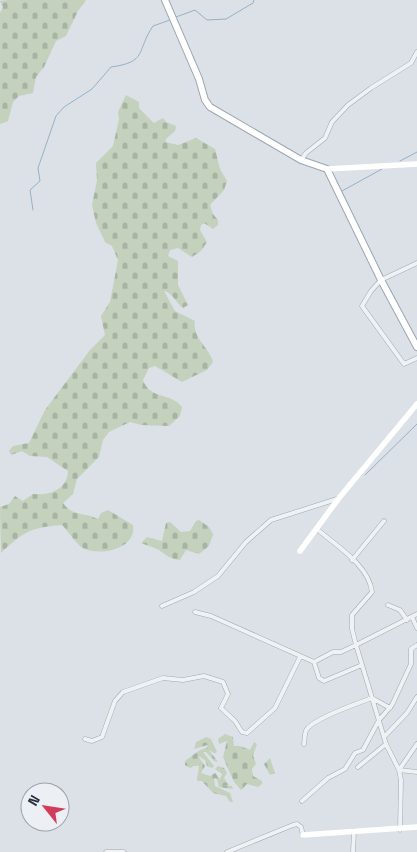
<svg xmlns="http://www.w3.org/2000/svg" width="417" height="852" font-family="'Space Grotesk',sans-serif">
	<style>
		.cemetery { fill: url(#cemetery-stones) }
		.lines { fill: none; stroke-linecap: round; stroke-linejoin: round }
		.stream { stroke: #96b1c9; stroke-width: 1 }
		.street-casing { stroke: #a2a8b1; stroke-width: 5 }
		.primary-casing { stroke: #9ba6b3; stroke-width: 8 }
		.street { stroke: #eff2f5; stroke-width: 4 }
		.secondary { stroke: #fff; stroke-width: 5.5 }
		.primary { stroke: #fff; stroke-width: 6 }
	</style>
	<defs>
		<pattern id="cemetery-stones" width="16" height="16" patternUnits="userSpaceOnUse" patternTransform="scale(1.25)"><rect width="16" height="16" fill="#c3d1bd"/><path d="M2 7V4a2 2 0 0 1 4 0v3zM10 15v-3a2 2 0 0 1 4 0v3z" fill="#a7b4a4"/></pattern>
	</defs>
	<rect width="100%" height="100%" fill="#dce1e7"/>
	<!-- cemetery -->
	<path class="cemetery" d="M9 0H86L78 11 66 36 56 41 44 67 36 77 33 93 19 96 13 102 8 121 0 124V13L3 7 0 1Z
		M126 95 139 102V108L154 123 163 118 166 122 176 126 175 131 166 139V142L178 145 196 138 215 149 220 169 227 181 224 190 210 205 213 214 218 220V225L213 229 204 223 201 225 200 230 207 242 201 251 192 257 178 248 170 250 168 256 178 261V285L188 305 183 308C175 302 173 293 164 291L175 311 195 321C192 338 209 347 213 362L207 370 182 382 155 366 149 368 143 380C150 400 171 392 182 407L180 416 169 426 141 425 130 422 109 432 103 440 99 457 77 479 73 494 63 503C73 517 84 512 98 519L101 513 108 510 133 525C137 549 100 557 83 548 78 546 67 530 62 525 29 528 25 531 1 553L0 507 9 504 15 496 23 501 33 494C49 496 68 489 68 471L47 457 30 456 22 451 11 455 9 451 13 446 29 443 45 410 90 350 105 335 101 316 110 302 118 260 112 246 105 242 96 223 92 205 97 180 96 163 113 146 119 119 118 112Z
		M199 520 209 527 213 534 209 546 199 554 186 550 180 560C167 558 167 555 157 549 152 547 146 545 141 543L147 537 162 541 166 523 170 522 181 532 190 531 196 521Z
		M225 734 233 737 234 746H240L250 750 254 742 257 744 253 755 256 764 252 769 253 776 262 781V784L258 787 247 784 241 790 234 782 223 757 227 741 219 744 218 739Z
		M206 737 211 739 217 752 214 753 209 750 218 762 214 761 206 752H203L214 766 212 768 207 766 205 760 198 756 205 766 201 773 210 776 215 773 220 779 222 774 215 769 218 766 224 768 227 773 224 778 229 785H223L232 786 233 789 219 787 217 779 214 778 215 786 230 793 233 802H230L226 796 213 793 202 781H197L199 766H194L190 768 185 765V761L200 750 207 748 208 745 194 749 196 742Z
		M270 758 275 773 270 775 264 764Z"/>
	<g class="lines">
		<!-- stream -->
		<path class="stream" d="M176 17 195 10 207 20 226 19 253 3 254 0
			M400 161 417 152
			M342 191 382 169
			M33 210 30 190 40 181 38 168 56 116 64 107 92 89 111 67C148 62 136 51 153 26L170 20
			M365 475 417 424"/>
		<defs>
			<path id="street" d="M301 160 306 153 325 138 332 122 348 105 371 88 411 63 417 52
				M417 263 381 280 371 291 362 306 404 364 417 358
				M352 560 384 521
				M388 605 400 610 407 620
				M162 606 194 592 218 576 246 542 271 520 337 499
				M195 612 211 616 314 662 333 652H341L356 645 352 629V615L372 592C369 565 335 545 317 529
				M412 617 417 628
				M314 662 319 678 324 681 362 665
				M384 737 407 713 417 697
				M85 739 92 741 102 737 115 701 123 692 163 678 183 680 204 676 223 682 228 694 221 708 235 721 242 732 247 733 275 708 300 657
				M304 744C305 739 304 733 307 729 314 719 358 703 372 698L390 708
				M417 744 399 770 417 772
				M358 767 386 744
				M302 801 328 778 345 769 355 753 363 750 379 720 392 705 411 664V649L417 645
				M400 830 401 780 399 770 386 744 356 645 417 614
				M106 852H124
				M227 852 293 825 297 824 301 827 303 835
				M353 852 354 831"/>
			<path id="primary" d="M165 0 199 79 205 100 210 107 301 160 327 169 381 280 417 347"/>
		</defs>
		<!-- street casing -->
		<use href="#street" class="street-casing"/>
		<!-- primary casing -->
		<use href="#primary" class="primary-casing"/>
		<!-- street -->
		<use href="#street" class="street"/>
		<!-- secondary -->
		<path class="secondary" d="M327 169 417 164
			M300 551 339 498 417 404
			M303 835 417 827"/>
		<!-- primary -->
		<use href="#primary" class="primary"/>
	</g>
	<!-- north arrow -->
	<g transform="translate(45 807) rotate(300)"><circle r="24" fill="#ecf0f5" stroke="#9da3ac"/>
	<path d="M0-4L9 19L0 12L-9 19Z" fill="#d23c59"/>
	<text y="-8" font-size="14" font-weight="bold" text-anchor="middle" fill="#26303e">N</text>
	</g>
</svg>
